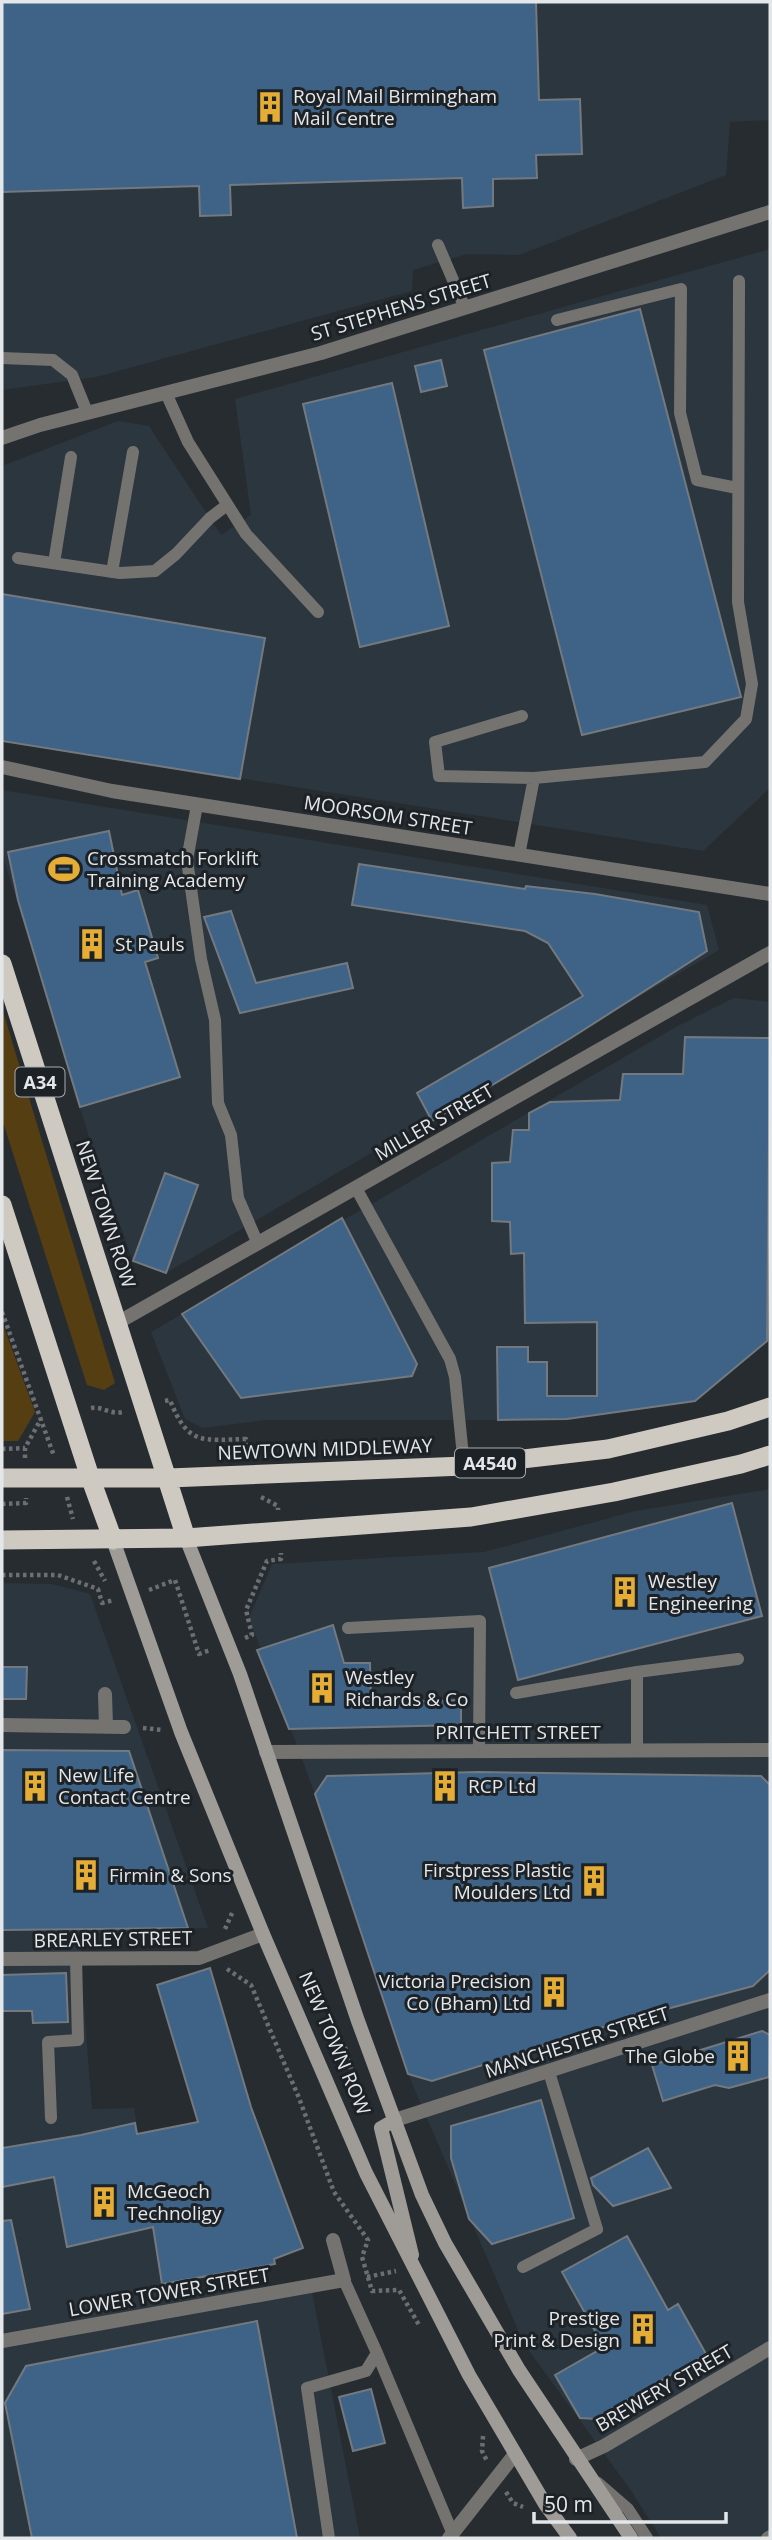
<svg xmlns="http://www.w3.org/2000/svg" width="772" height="2540" font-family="'Open Sans',sans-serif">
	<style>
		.built { fill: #2c363e }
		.green { fill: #553f12 }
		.building { fill: #3e6387; stroke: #73797f; stroke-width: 2 }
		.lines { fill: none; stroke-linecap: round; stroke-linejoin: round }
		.path { stroke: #6b6f73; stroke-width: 4.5; stroke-dasharray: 3.5 3.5; stroke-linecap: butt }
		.service { stroke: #757370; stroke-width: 12 }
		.minor { stroke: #757370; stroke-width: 14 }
		.secondary { stroke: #9f9c97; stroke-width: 14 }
		.trunk { stroke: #cecac2; stroke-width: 19 }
		.labels { text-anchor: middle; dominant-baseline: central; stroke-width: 6; stroke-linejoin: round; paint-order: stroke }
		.shield { fill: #1d2227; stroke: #a8acb0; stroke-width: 2 }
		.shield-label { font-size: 18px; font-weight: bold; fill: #e4e7ea }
		.poi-label { font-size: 19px; fill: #e4e7ea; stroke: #1d2227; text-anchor: start }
		.street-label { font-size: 19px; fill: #e4e7ea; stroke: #1d2227 }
	</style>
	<rect width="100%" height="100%" fill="#272c31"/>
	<!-- built -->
	<path class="built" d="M2 2H770V120L730 122 726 175 519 255 467 254 413 270 412 291 96 377 2 390Z
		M770 249V788L703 851 2 741V466L118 421 149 426 221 535 251 515 235 399Z
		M2 790 707 905 719 950 166 1273 133 1261 96 1160 2 853Z
		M734 998 770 1002 769 1341 695 1401 566 1420H265L203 1428 185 1419 151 1332 676 1027Z
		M770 1489V2538H661L630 2489 524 2344 408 2074 315 1794 249 1618 272 1564 484 1552 635 1511Z
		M2 1583 52 1584 90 1594 208 1928 81 1934V1971L92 2109 134 2108 165 2298 310 2282 360 2538H2Z"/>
	<!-- green -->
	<path class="green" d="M2 1008 115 1383 104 1390 87 1385 2 1119Z
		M2 1322 35 1412 18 1441H2Z"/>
	<!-- building -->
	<path class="building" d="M2 2H536L539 100 580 99 582 154 536 155 537 178 493 179V206L463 208 462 178 230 185 231 215 200 216 199 186 2 192Z
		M640 309 741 697 582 735 484 350Z
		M441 360 447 386 421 392 415 366Z
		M392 383 449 626 360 647 303 404Z
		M2 594 265 638 240 779 2 741Z
		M109 831 122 895 138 890 158 958 145 962 180 1077 80 1107 18 900 8 852Z
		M359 864 525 889 526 886 595 894 699 912 707 951 571 1038 432 1121 417 1093 583 996 548 943 525 931 352 905Z
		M231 911 256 983 347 963 353 988 240 1013 204 917Z
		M685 1037 770 1038 767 1341 695 1401 567 1419 498 1420 497 1347H528V1362H547V1396H597V1322L525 1323 524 1253 511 1254 510 1222 492 1221V1163L510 1162 513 1130H529V1113L550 1102 620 1100 623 1074H683Z
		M165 1173 198 1185 166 1273 133 1261Z
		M342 1218 417 1364 412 1376 241 1398 182 1314Z
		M732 1503 762 1616 518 1680 489 1568Z
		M333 1625 344 1663H370L371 1703 461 1700V1725L289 1729 257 1650Z
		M2 1667H27L26 1699H2Z
		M2 1750 129 1751 188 1928 2 1930Z
		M478 1772 761 1776 770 1785V1970L753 1986 629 2019 432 2081 408 2074 315 1794 327 1776Z
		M210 1968 251 2107 303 2248 274 2259 275 2264 162 2284 153 2227 67 2247 54 2177 2 2187V2148L81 2135 135 2123 137 2134 198 2122 157 1985Z
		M66 1973 68 2022 33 2023 32 2011H2V1975Z
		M762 2031 770 2035 769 2077 729 2088 715 2085 663 2101 652 2065Z
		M541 2100 574 2218 492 2244 469 2219 451 2158V2126Z
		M648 2148 671 2188 613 2206 593 2185 591 2178Z
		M11 2220 30 2309 2 2314V2221Z
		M627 2236 668 2310 678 2304 706 2354 597 2419 580 2418 555 2375 604 2347 562 2272Z
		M257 2321 297 2538H32L5 2403 26 2366Z
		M371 2389 385 2443 353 2451 339 2397Z"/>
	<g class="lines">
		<!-- path -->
		<path class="path" d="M2 1312 54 1456
			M165 1401 170 1400C188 1446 202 1440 246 1439L247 1453
			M91 1408C102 1406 111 1415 123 1412
			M2 1449 25 1448
			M25 1458V1448L41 1419
			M67 1497 73 1519
			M261 1497 278 1506V1510
			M2 1504 26 1503V1498
			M94 1561 105 1581
			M2 1575H58L98 1589 102 1603 114 1600
			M149 1590 175 1580 199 1654 210 1650
			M245 1638 252 1635 246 1610 267 1561 281 1559V1553
			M143 1728 162 1730
			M225 1929 233 1911
			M227 1969 251 1985 299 2098 334 2192 368 2240 362 2257 372 2291 399 2290 419 2325
			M347 2047 344 2049 356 2083 350 2087
			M367 2277 396 2271
			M483 2436 482 2451 487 2461
			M506 2492 513 2503 523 2507"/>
		<!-- service -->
		<path class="service" d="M438 245 465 308
			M557 320 681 289 680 413 697 480 737 488
			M2 358 53 360 72 375 87 412
			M166 393 188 442 246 534 318 612
			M18 558 120 573 155 571 176 554 210 518 227 505
			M54 563 71 457
			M112 572 133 452
			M534 778 705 762 746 719 752 684 738 602 739 281
			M197 805 187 860 201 959 215 1020 218 1103 231 1135 238 1198 258 1244
			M519 855 534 778 439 776 435 742 522 716
			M356 1188 450 1359 455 1377 464 1466
			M348 1628 480 1621 479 1751
			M637 1672 738 1659
			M516 1693 637 1672V1750
			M51 2118 48 2042 78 2040 76 1958
			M523 2267 597 2229 549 2072
			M344 2280 377 2353 452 2532
			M598 2483 628 2509 647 2538
			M329 2538 307 2388 366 2371 377 2353
			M767 2538 770 2536"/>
		<!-- minor -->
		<path class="minor" d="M2 438 40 425 321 353 770 212
			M2 767 112 791 770 894
			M117 1323 770 953
			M105 1694 106 1726
			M2 1725 124 1727
			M266 1752 770 1750
			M2 1959 199 1958 263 1934
			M395 2120 770 2000
			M2 2341 344 2280 333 2240
			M576 2459 604 2446 770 2348
			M449 2538 515 2454"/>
		<!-- secondary -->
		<path class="secondary" d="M186 1538 240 1674 358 2021 422 2195 445 2243 519 2370 631 2538
			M113 1540 181 1732 263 1934 366 2173 469 2375 545 2504 570 2538
			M395 2120 381 2128 412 2255"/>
		<!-- trunk -->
		<path class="trunk" d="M2 964 186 1538
			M2 1205 90 1477 113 1540
			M2 1478H169L464 1466 608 1449 728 1421 770 1407
			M2 1540 186 1538 471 1517 614 1492 741 1464 770 1455"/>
	</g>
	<!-- icons -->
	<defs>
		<symbol id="building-bare" viewBox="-9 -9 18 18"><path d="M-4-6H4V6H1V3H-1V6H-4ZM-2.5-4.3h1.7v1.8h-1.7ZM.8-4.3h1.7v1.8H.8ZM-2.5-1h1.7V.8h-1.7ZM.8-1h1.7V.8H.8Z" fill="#e5ad35" stroke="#1d2227" stroke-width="2.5" paint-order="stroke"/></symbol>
		<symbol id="stadium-bare" viewBox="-9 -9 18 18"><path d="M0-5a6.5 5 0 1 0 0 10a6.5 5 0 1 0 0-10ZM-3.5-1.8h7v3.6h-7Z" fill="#e5ad35" stroke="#1d2227" stroke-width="2.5" paint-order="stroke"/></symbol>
	</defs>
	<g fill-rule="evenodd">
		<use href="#building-bare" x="248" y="85" width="44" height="44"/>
		<use href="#stadium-bare" x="42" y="847" width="44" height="44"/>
		<use href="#building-bare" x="70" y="922" width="44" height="44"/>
		<use href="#building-bare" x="603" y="1570" width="44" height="44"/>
		<use href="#building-bare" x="300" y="1666" width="44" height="44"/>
		<use href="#building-bare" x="13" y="1764" width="44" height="44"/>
		<use href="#building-bare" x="423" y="1764" width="44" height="44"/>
		<use href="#building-bare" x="64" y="1853" width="44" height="44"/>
		<use href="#building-bare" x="572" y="1859" width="44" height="44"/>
		<use href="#building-bare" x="532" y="1970" width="44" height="44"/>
		<use href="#building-bare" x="716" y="2034" width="44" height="44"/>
		<use href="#building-bare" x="82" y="2180" width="44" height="44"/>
		<use href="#building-bare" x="621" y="2307" width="44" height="44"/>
	</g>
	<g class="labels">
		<!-- shield labels -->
		<g class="shield">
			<rect x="15.5" y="1067.5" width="49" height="29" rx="5"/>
			<rect x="455" y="1448.5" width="70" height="29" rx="5"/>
		</g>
		<g class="shield-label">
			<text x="40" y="1082">A34</text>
			<text x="490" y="1463">A4540</text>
		</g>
		<!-- poi labels -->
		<g class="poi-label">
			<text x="293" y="96">Royal Mail Birmingham<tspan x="293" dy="22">Mail Centre</tspan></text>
			<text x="87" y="858">Crossmatch Forklift<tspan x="87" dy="22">Training Academy</tspan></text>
			<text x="115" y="944">St Pauls</text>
			<text x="648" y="1581">Westley<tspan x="648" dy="22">Engineering</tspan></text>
			<text x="345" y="1677">Westley<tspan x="345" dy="22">Richards &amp; Co</tspan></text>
			<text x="58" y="1775">New Life<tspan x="58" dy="22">Contact Centre</tspan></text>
			<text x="468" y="1786">RCP Ltd</text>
			<text x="571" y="1870" text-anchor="end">Firstpress Plastic<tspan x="571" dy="22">Moulders Ltd</tspan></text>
			<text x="109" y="1875">Firmin &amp; Sons</text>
			<text x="531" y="1981" text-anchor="end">Victoria Precision<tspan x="531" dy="22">Co (Bham) Ltd</tspan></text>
			<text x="715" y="2056" text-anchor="end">The Globe</text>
			<text x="127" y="2191">McGeoch<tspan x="127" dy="22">Technoligy</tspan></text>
			<text x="620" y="2318" text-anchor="end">Prestige<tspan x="620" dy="22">Print &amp; Design</tspan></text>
		</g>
		<!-- street labels -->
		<g class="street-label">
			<text transform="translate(401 307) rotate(-17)">ST STEPHENS STREET</text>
			<text transform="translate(388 815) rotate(9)">MOORSOM STREET</text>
			<text transform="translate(434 1122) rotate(-30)">MILLER STREET</text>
			<text transform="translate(106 1214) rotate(72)">NEW TOWN ROW</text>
			<text transform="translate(325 1449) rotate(-2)">NEWTOWN MIDDLEWAY</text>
			<text x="518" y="1732">PRITCHETT STREET</text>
			<text transform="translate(113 1939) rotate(-1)">BREARLEY STREET</text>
			<text transform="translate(577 2042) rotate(-18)">MANCHESTER STREET</text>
			<text transform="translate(335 2043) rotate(67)">NEW TOWN ROW</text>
			<text transform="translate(169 2292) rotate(-10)">LOWER TOWER STREET</text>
			<text transform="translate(664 2388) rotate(-30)">BREWERY STREET</text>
		</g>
	</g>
	<!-- border -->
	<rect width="772" height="2540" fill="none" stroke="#e4e7ea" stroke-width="7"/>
	<!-- scale -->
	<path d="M534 2512v10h192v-10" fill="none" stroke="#e4e7ea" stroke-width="3.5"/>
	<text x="544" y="2512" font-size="21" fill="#e4e7ea" stroke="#1d2227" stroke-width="5" paint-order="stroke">50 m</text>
</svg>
